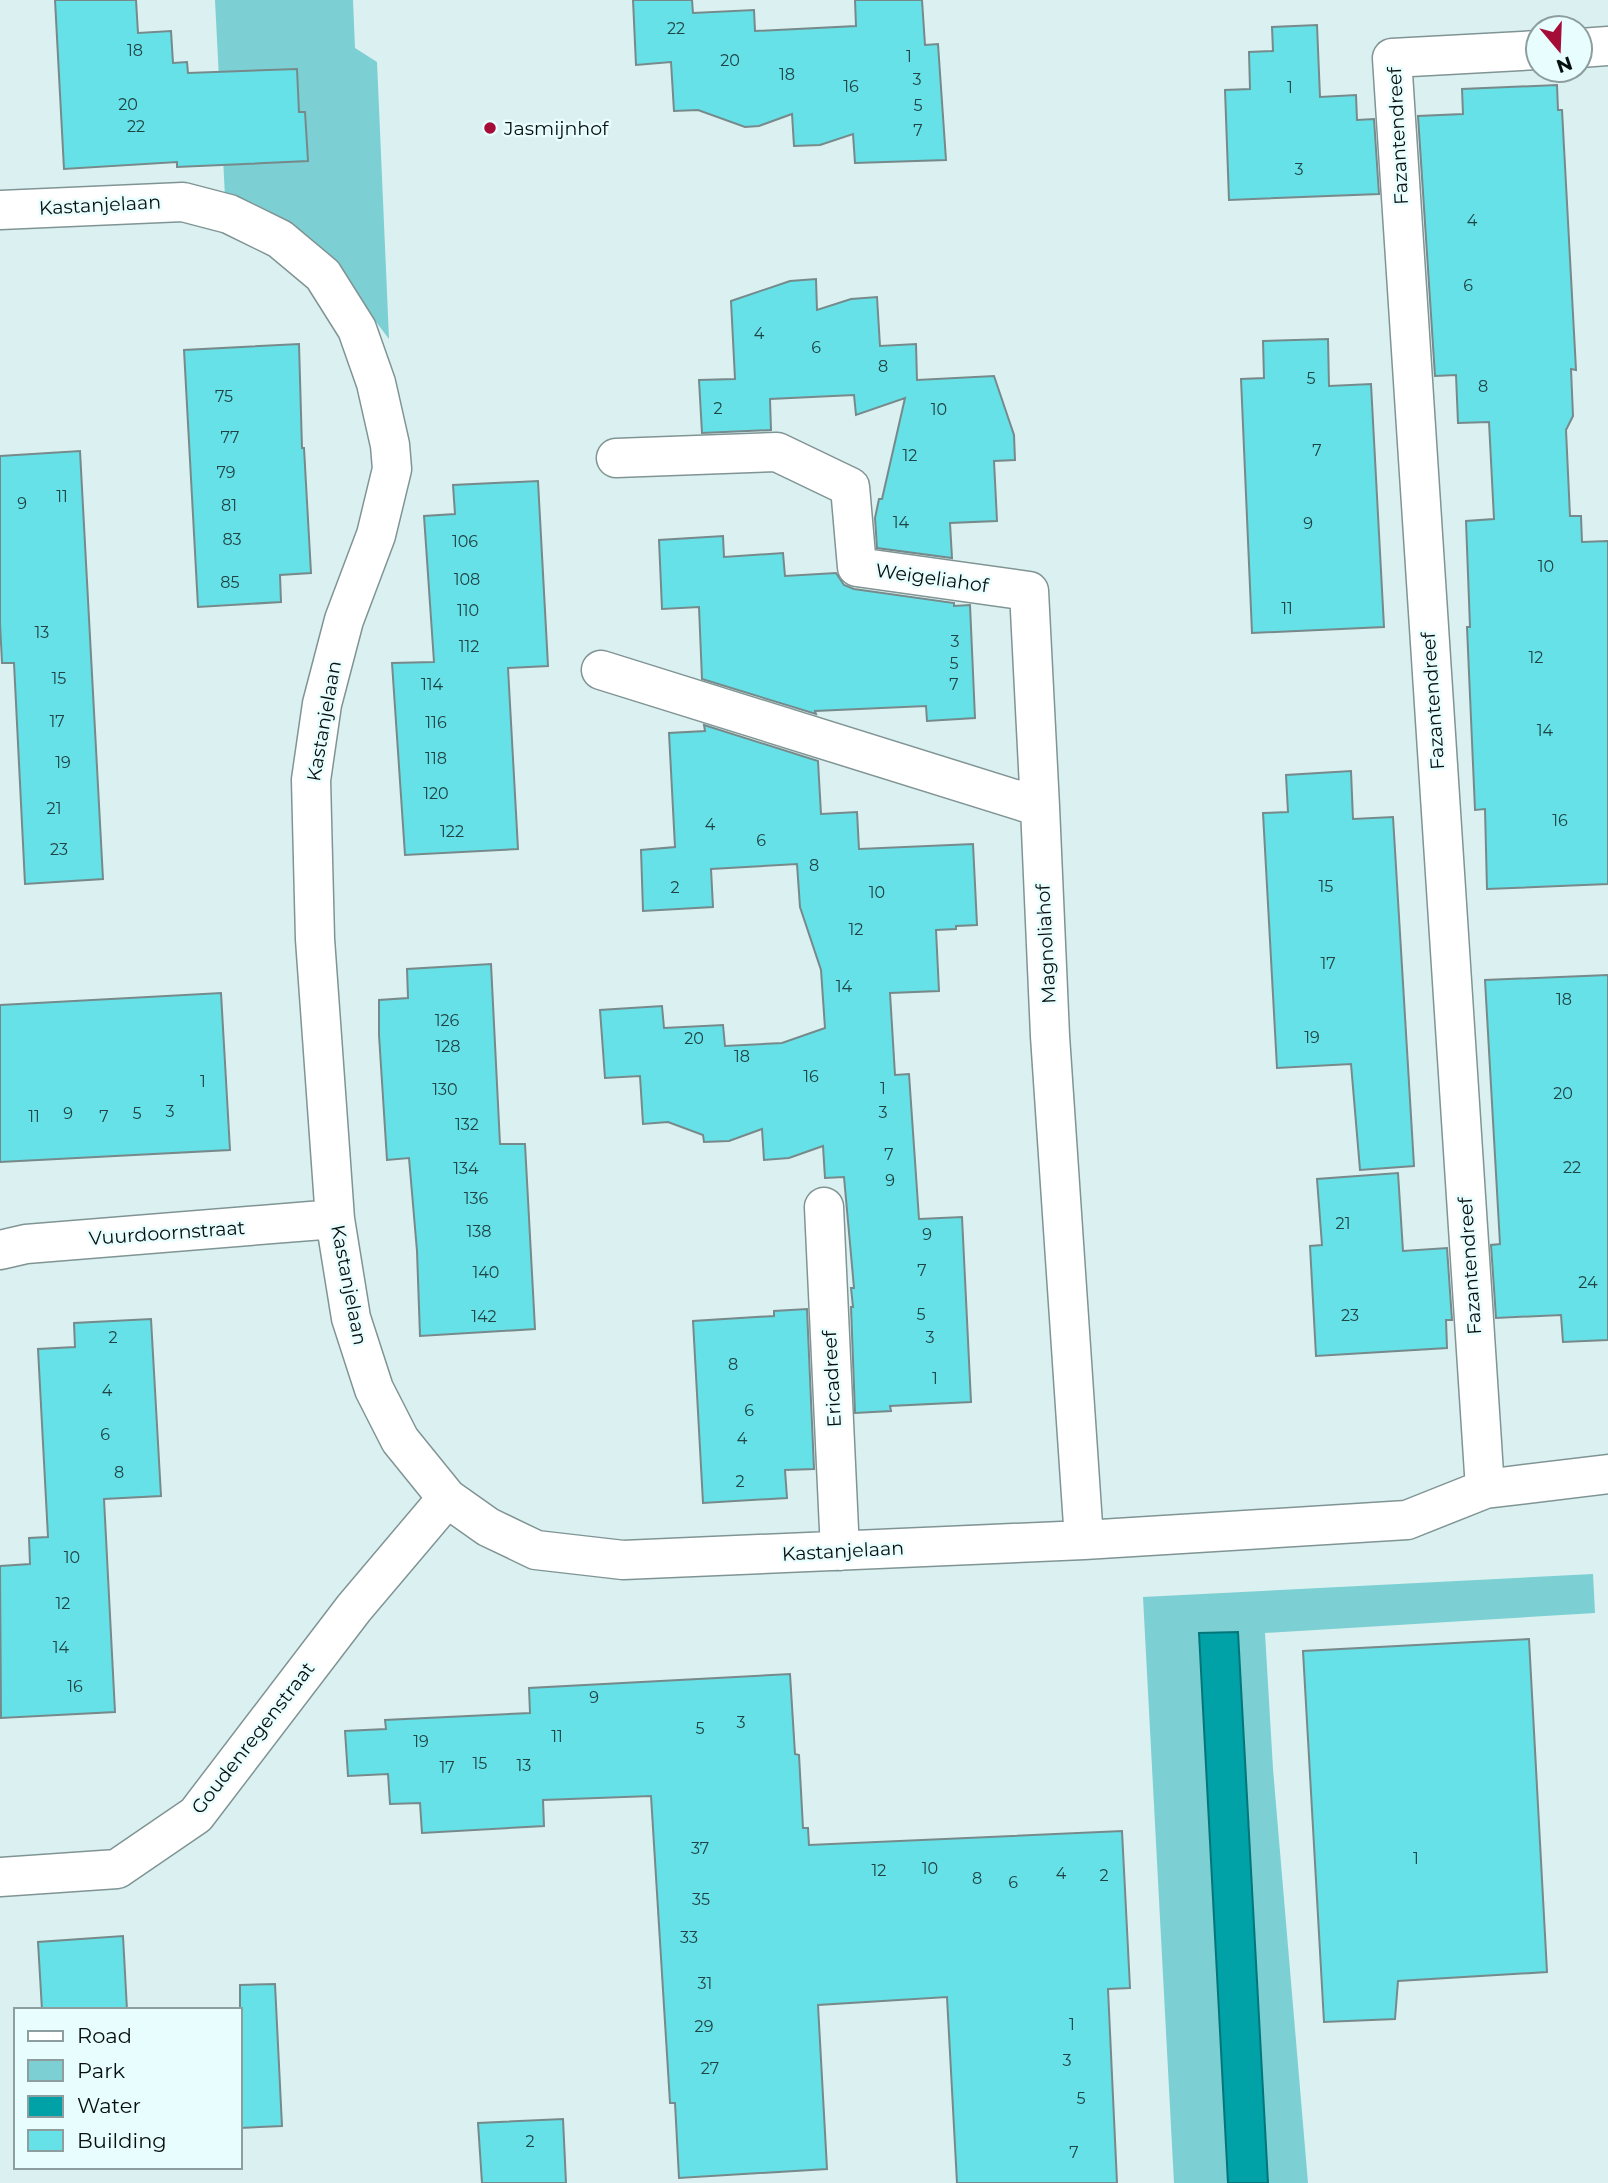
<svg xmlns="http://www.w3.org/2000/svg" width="1608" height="2183" font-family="Montserrat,sans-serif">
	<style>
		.green { fill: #7ccfd2 }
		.water { fill: #00a2a8; stroke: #02767a; stroke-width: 2 }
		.building { fill: #66e1e7; stroke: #778a8b; stroke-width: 2 }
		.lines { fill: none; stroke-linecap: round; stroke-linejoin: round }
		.street-casing { stroke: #809494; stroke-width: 41 }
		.street { stroke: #fff; stroke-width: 38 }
		.poi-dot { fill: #a60c38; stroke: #e8fdfe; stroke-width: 2.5 }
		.labels { text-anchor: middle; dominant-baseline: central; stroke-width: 5; stroke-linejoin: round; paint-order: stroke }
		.number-label { font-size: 16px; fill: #204445 }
		.poi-label { font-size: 19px; fill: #080f0f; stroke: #e8fdfe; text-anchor: start }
		.street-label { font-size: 19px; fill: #080f0f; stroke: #e8fdfe }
	</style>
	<rect width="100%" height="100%" fill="#dbf0f1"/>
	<!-- green -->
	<path class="green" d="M215 0H353L355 48 377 62 389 339 318 245 236 199 225 197Z
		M1593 1574 1595 1613 1265 1633 1273 1769 1308 2183H1268L1238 1632 1199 1634 1228 2183H1174L1143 1597Z"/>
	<!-- water -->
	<path class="water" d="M1238 1632 1268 2183H1228L1199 1633Z"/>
	<!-- building -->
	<path class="building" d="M55 0H136L138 33 171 31 173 63 187 62 188 73 297 69 299 112H305L308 161 177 167V162L64 169Z
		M633 0H692L693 13 754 10 755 31 856 26 855 0H922L925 45 938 44 946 160 855 163 853 134 820 145 794 146 792 114 759 126 745 127 698 110 674 111 671 62 636 65Z
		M1317 25 1320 97 1356 95 1357 120 1374 119 1379 194 1229 200 1225 90 1250 89 1249 52 1273 51 1272 27Z
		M1557 85 1558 110H1562L1576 370 1571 369 1573 416 1566 430 1570 516H1581L1582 542 1608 541V884L1487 889 1485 809 1475 810 1467 627H1470L1466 521 1494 519 1489 422 1458 423 1456 375 1435 376 1418 116 1463 114 1462 89Z
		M816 279 817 310 851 299 877 297 880 346 916 344 917 380 994 376 1014 435 1015 460 994 461 997 521 950 523 952 558 877 548 875 518 879 499H882L905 398 856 415 854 395 770 399 771 430 702 433 699 380 735 379 731 301 790 281Z
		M1328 339 1329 386 1371 384 1384 627 1252 633 1241 379 1264 378 1263 341Z
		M299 344 302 448H304L311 573 280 575 281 602 198 607 184 350Z
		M80 451 103 879 25 884 14 663H2L0 623V456Z
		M538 481 548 666 508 668 518 849 405 855 392 663 434 662 424 516 455 514 453 485Z
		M723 536 724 557 783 553 785 576 836 573 844 585 854 589 954 603V606L970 605 975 718 927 721 926 706 815 711 816 714 702 679 699 607 662 609 659 540Z
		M704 725 818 761 821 814 857 812 859 849 973 844 977 925 956 926V929L936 930 939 991 890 993 895 1075 909 1074 919 1219 962 1217 971 1402 890 1406 891 1411 855 1413 851 1307H853L851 1288H854L844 1177 825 1178 823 1146 789 1158 764 1160 762 1129 729 1141 704 1142 703 1135 668 1122 643 1124 640 1076 605 1078 600 1010 662 1006 664 1028 723 1025 725 1046 782 1043 825 1028 821 970 800 907 797 864 711 869 713 907 643 911 641 850 675 847 669 733 705 731Z
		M1351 771 1353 819 1393 817 1414 1166 1360 1170 1351 1064 1277 1068 1263 813 1288 812 1286 775Z
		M491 964 500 1144H525L535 1329 420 1336 417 1251 409 1158 387 1160 379 1035V1000L408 998 407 969Z
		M1608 975V1340L1563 1342 1561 1315 1496 1318 1491 1245 1500 1244 1485 980Z
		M221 993 230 1150 0 1162V1005Z
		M1398 1173 1403 1251 1447 1248 1452 1320H1446L1447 1348 1316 1356 1310 1246 1322 1245 1317 1179Z
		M807 1309 814 1469 785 1470 787 1498 703 1503 693 1321 774 1316V1311Z
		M151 1319 161 1496 104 1499 115 1712 1 1718 0 1566 30 1564 29 1538 48 1537 38 1349 75 1347 74 1323Z
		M1529 1639 1547 1972 1398 1981 1395 2019 1324 2022 1303 1651Z
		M790 1674 795 1754 799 1755 803 1828H808L809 1845 1122 1831 1130 1988 1108 1989 1117 2183H957L947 1997 818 2005 827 2169 679 2178 675 2103H670L651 1796 543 1800 544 1826 422 1833 420 1803 390 1804 388 1774 348 1776 345 1731 386 1729 385 1720 530 1713 529 1688Z
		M123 1936 127 2010H42L38 1942Z
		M275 1984 282 2126 240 2128V1985Z
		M563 2119 566 2183H482L478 2123Z"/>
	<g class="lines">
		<defs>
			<path id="street" d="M1580 48 1608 46
				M0 210 183 202 229 214 280 239 323 275 357 329 376 383 390 445 392 469 376 535 344 620 322 704 311 780 315 939 335 1219 351 1318 374 1389 400 1440 447 1498 488 1527 536 1550 623 1560 1084 1540 1407 1520 1485 1489 1608 1474
				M616 458 777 452 850 487 857 567 1029 591 1040 807
				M601 670 1040 807 1050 1036 1084 1540
				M824 1207 840 1551
				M0 1250 26 1244 335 1219
				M1485 1489 1392 58 1538 50
				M0 1877 117 1869 196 1815 354 1608 447 1498"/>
		</defs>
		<!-- street casing -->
		<use href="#street" class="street-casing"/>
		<!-- street -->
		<use href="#street" class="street"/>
	</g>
	<!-- markers -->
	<circle class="poi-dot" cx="490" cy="128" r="7"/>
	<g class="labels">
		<!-- number labels -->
		<g class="number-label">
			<text x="676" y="28">22</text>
			<text x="135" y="50">18</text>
			<text x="909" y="56">1</text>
			<text x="730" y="60">20</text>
			<text x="787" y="74">18</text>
			<text x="917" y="79">3</text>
			<text x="851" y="86">16</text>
			<text x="1290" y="87">1</text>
			<text x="128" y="104">20</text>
			<text x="918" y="105">5</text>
			<text x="136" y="126">22</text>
			<text x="918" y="130">7</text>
			<text x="1299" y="169">3</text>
			<text x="1472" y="220">4</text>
			<text x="1468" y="285">6</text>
			<text x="759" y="333">4</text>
			<text x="816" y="347">6</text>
			<text x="883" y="366">8</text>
			<text x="1311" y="378">5</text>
			<text x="1483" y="386">8</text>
			<text x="224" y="396">75</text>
			<text x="718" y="408">2</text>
			<text x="939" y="409">10</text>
			<text x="230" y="437">77</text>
			<text x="1317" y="450">7</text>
			<text x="910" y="455">12</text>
			<text x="226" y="472">79</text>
			<text x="62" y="496">11</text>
			<text x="22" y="503">9</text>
			<text x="229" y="505">81</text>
			<text x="901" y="522">14</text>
			<text x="1308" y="523">9</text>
			<text x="232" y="539">83</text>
			<text x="465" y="541">106</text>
			<text x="1546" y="566">10</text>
			<text x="467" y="579">108</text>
			<text x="230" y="582">85</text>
			<text x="1287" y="608">11</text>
			<text x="468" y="610">110</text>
			<text x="42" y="632">13</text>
			<text x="955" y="641">3</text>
			<text x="469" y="646">112</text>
			<text x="1536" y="657">12</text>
			<text x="954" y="663">5</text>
			<text x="59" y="678">15</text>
			<text x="432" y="684">114</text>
			<text x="954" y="684">7</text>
			<text x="57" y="721">17</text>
			<text x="436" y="722">116</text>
			<text x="1545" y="730">14</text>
			<text x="436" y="758">118</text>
			<text x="63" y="762">19</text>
			<text x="436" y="793">120</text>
			<text x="54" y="808">21</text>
			<text x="1560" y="820">16</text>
			<text x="710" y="824">4</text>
			<text x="452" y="831">122</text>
			<text x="761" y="840">6</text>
			<text x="59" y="849">23</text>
			<text x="814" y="865">8</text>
			<text x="1326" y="886">15</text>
			<text x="675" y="887">2</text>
			<text x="877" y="892">10</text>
			<text x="856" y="929">12</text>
			<text x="1328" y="963">17</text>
			<text x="844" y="986">14</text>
			<text x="1564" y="999">18</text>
			<text x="447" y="1020">126</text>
			<text x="1312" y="1037">19</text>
			<text x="694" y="1038">20</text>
			<text x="448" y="1046">128</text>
			<text x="742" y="1056">18</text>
			<text x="811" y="1076">16</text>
			<text x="203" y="1081">1</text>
			<text x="883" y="1088">1</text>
			<text x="445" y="1089">130</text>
			<text x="1563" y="1093">20</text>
			<text x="170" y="1111">3</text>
			<text x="883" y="1112">3</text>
			<text x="68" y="1113">9</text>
			<text x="137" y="1113">5</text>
			<text x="34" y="1116">11</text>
			<text x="104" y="1116">7</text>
			<text x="467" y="1124">132</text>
			<text x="889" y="1154">7</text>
			<text x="1572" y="1167">22</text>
			<text x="466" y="1168">134</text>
			<text x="890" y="1180">9</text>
			<text x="476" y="1198">136</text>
			<text x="1343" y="1223">21</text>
			<text x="479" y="1231">138</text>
			<text x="927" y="1234">9</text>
			<text x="922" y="1270">7</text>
			<text x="486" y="1272">140</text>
			<text x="1588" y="1282">24</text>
			<text x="921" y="1314">5</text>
			<text x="1350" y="1315">23</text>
			<text x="484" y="1316">142</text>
			<text x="113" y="1337">2</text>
			<text x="930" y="1337">3</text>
			<text x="733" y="1364">8</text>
			<text x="935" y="1378">1</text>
			<text x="107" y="1390">4</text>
			<text x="749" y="1410">6</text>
			<text x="105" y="1434">6</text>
			<text x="742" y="1438">4</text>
			<text x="119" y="1472">8</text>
			<text x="740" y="1481">2</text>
			<text x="72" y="1557">10</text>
			<text x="63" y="1603">12</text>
			<text x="61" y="1647">14</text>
			<text x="75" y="1686">16</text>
			<text x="594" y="1697">9</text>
			<text x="741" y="1722">3</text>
			<text x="700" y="1728">5</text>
			<text x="557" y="1736">11</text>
			<text x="421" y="1741">19</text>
			<text x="480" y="1763">15</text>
			<text x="524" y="1765">13</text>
			<text x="447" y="1767">17</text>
			<text x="700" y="1848">37</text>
			<text x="1416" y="1858">1</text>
			<text x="930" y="1868">10</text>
			<text x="879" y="1870">12</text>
			<text x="1061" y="1873">4</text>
			<text x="1104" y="1875">2</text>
			<text x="977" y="1878">8</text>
			<text x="1013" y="1882">6</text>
			<text x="701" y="1899">35</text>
			<text x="689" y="1937">33</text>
			<text x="705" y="1983">31</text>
			<text x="1072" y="2024">1</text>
			<text x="704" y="2026">29</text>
			<text x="1067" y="2060">3</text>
			<text x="710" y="2068">27</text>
			<text x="1081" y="2098">5</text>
			<text x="530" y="2141">2</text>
			<text x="1074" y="2152">7</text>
		</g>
		<!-- poi labels -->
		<g class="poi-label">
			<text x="504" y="128">Jasmijnhof</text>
		</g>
		<!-- street labels -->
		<g class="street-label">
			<text transform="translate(1398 136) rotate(-93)">Fazantendreef</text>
			<text transform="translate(100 205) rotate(-3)">Kastanjelaan</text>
			<text transform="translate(932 578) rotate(8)">Weigeliahof</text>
			<text transform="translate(1433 701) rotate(-94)">Fazantendreef</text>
			<text transform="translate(324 721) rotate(-80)">Kastanjelaan</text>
			<text transform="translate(1046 944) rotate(-93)">Magnoliahof</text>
			<text transform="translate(167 1233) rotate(-4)">Vuurdoornstraat</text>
			<text transform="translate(1470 1266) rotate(-94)">Fazantendreef</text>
			<text transform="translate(349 1285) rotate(79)">Kastanjelaan</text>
			<text transform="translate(832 1379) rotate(-93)">Ericadreef</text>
			<text transform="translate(843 1551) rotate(-3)">Kastanjelaan</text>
			<text transform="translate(253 1738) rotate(-52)">Goudenregenstraat</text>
		</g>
	</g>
	<!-- legend -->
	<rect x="14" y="2008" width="228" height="161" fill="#e8fdfe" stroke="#8e9e9e" stroke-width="2"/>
	<rect x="28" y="2031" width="35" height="10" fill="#ffffff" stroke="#8e9e9e" stroke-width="2"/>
	<text x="77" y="2043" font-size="21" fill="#080f0f">Road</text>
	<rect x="28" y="2060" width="35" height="21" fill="#7ccfd2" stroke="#8e9e9e" stroke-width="2"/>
	<text x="77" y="2078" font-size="21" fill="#080f0f">Park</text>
	<rect x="28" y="2096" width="35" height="21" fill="#00a2a8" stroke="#8e9e9e" stroke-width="2"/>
	<text x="77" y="2113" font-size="21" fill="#080f0f">Water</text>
	<rect x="28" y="2130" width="35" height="21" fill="#66e1e7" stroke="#8e9e9e" stroke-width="2"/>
	<text x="77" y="2148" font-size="21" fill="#080f0f">Building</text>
	<!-- north arrow -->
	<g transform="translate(1559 49) rotate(161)"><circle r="33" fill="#e8fdfe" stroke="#8e9e9e" stroke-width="2"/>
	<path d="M0-5L12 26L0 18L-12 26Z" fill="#a60c38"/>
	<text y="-10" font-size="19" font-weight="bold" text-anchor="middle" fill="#080f0f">N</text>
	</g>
</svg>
